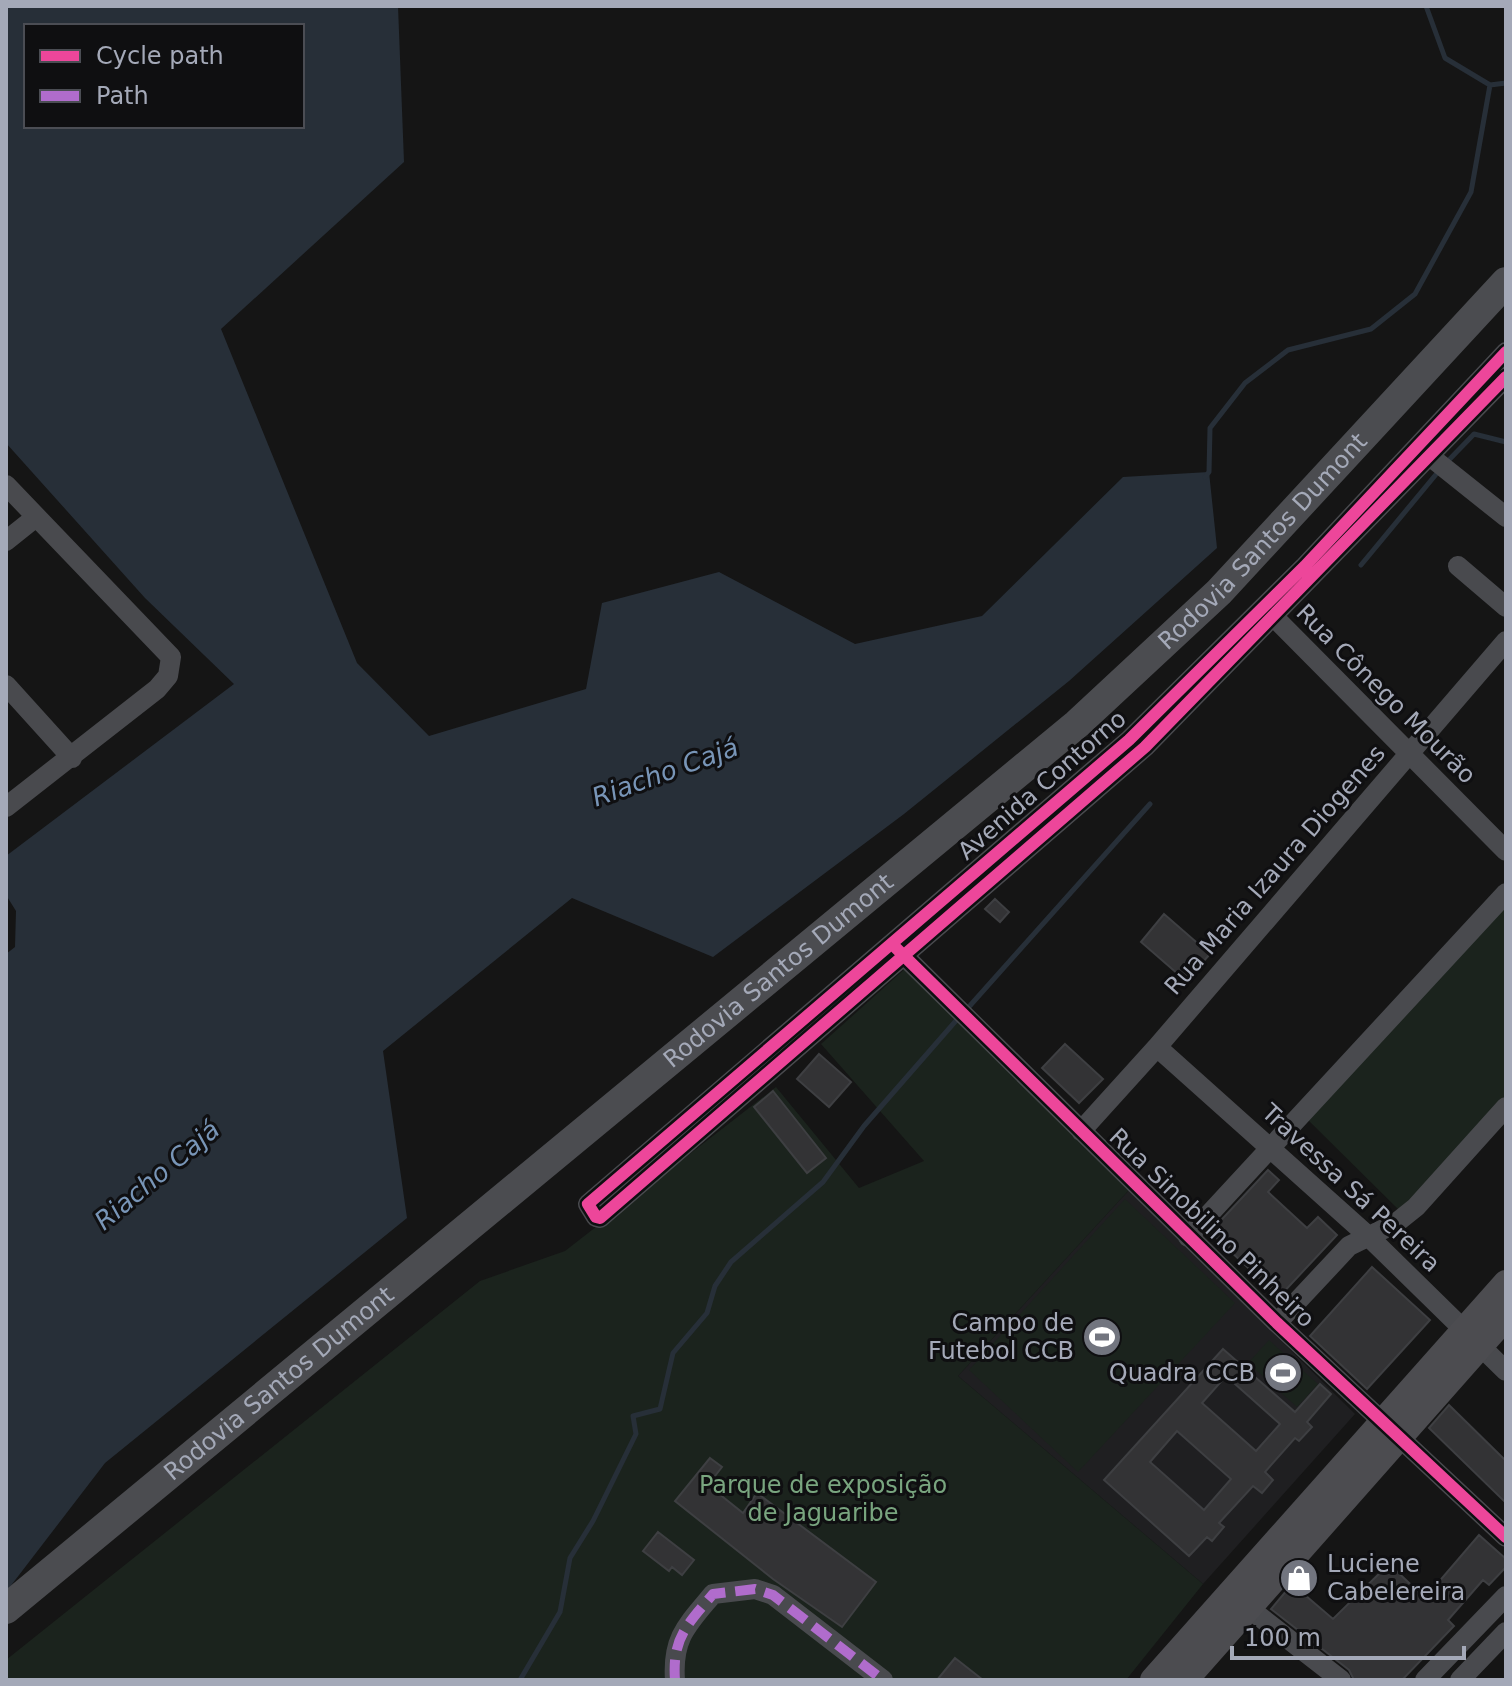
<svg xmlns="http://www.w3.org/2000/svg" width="1512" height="1686" font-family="'DejaVu Sans',sans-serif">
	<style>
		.built { fill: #1f1f21 }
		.green { fill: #1b231d }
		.water { fill: #272f38; fill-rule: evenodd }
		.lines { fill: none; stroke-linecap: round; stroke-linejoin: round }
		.stream { stroke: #272f38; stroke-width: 5 }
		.building { fill: #333335; stroke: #3e3f42; stroke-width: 2; fill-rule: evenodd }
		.minor { stroke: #494a4e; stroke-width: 20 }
		.major { stroke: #4c4c50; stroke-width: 26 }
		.highway { stroke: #4b4c50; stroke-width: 30 }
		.quiet { stroke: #b06ccc; stroke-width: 10; stroke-dasharray: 20 10; stroke-linecap: butt }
		.cycleway-casing { stroke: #0f0f11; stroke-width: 17 }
		.cycleway { stroke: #ed469a; stroke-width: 12 }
		.labels { text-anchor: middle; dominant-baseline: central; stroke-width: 6; stroke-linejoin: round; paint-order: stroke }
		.street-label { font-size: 24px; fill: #a4a9b8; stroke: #0f0f11 }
		.poi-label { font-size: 24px; fill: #a4a9b8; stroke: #0f0f11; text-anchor: end }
		.park-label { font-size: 24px; fill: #79a57f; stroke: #0f0f11 }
		.water-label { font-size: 26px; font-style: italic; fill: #7895b7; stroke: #0f0f11 }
	</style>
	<rect width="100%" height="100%" fill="#151515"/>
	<!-- built -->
	<path class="built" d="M1129 1190 1355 1414 1203 1584 958 1376Z"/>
	<!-- green -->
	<path class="green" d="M1506 899V1098L1401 1212 1307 1119Z
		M907 967 1129 1190 958 1376 1203 1584 1126 1680H6V1660L480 1281 565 1251 776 1087 859 1188 924 1161 821 1044Z
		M1125 1199 1235 1303 1078 1472 969 1370Z
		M1269 1340 1318 1384 1297 1407 1248 1363Z"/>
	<!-- water -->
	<path class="water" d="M6 6H398L404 162 221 329 357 663 429 736 586 689 602 603 719 572 855 644 982 616 1123 477 1209 472 1217 548 1069 681 904 814 713 957 572 898 383 1051 407 1218 105 1463 6 1592V954L15 947 16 911 6 895V856L234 684 145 598 6 443ZM26 26H302V126H26Z"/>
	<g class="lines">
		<!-- stream -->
		<path class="stream" d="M1426 6 1445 58 1490 85 1506 83
			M1445 464 1474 434 1506 442
			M1205 477 1209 472 1210 428 1245 383 1288 350 1371 329 1415 294 1471 192 1490 85
			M1361 565 1438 472
			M967 1009 1150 804
			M520 1680 560 1612 570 1558 593 1521 636 1434 633 1416 660 1409 673 1353 707 1313 715 1286 731 1262 823 1182 864 1126 960 1016"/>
	</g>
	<!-- building -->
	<path class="building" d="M995 899 1009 912 1000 922 985 909Z
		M1164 914 1210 954 1186 981 1141 942Z
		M1065 1044 1103 1079 1079 1103 1042 1068Z
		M819 1054 851 1082 829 1107 797 1079Z
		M773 1091 826 1158 807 1173 754 1107Z
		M1268 1170 1279 1180 1268 1192 1307 1228 1318 1217 1337 1235 1279 1297 1210 1232Z
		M1372 1267 1430 1320 1367 1389 1310 1336Z
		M1223 1349 1295 1412 1320 1384 1331 1394 1307 1422 1312 1427 1299 1441 1295 1438 1265 1472 1273 1480 1262 1493 1253 1486 1219 1523 1224 1527 1212 1541 1207 1537 1189 1556 1104 1480ZM1226 1376 1280 1424 1256 1451 1202 1403ZM1177 1431 1231 1479 1204 1510 1150 1462Z
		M1449 1405 1506 1461V1503L1429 1428Z
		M710 1458 722 1467 708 1485 743 1513 757 1493 876 1582 842 1627 773 1579 675 1501Z
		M658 1532 694 1560 682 1575 672 1567 669 1571 643 1551Z
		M1479 1535 1506 1559V1567L1489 1585 1483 1580 1448 1620 1454 1626 1402 1680H1354L1349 1670 1271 1609 1292 1584 1333 1619 1389 1564 1425 1598Z
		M955 1658 983 1680H937Z"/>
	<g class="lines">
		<!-- minor -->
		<path class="minor" d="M1506 352 1305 566 1129 740 588 1204 596 1217 600 1218 1145 747 1506 377
			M1422 450 1506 517
			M6 485 171 657 168 676 157 689 6 807
			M6 541 36 517
			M1458 566 1506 607
			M1267 610 1506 851
			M6 685 72 758
			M896 948 1277 1323 1506 1537
			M1157 1047 1367 1235 1506 1371
			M1081 1131 1157 1047 1506 641
			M1188 1237 1506 893
			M1277 1323 1349 1246 1396 1223 1416 1207 1506 1107
			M1237 1599 1341 1680
			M675 1680C672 1638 687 1625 713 1594L755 1589 773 1595 883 1680
			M1425 1680 1506 1596
			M1460 1680 1506 1632"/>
		<!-- major -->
		<path class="major" d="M1153 1680 1506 1283
			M1185 1680 1506 1317"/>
		<!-- highway -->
		<path class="highway" id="s1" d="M6 1609 1077 724 1219 592 1506 282"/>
		<!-- quiet -->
		<path class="quiet" d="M675 1680C672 1638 687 1625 713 1594L755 1589 773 1595 883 1680"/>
		<defs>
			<path id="cycleway" d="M1506 352 1305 566 1129 740 588 1204 596 1217 600 1218 1145 747 1506 377
				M896 948 1277 1323 1506 1537"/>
		</defs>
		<!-- cycleway casing -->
		<use href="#cycleway" class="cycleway-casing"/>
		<!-- cycleway -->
		<use href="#cycleway" class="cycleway"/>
	</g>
	<!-- icons -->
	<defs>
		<symbol id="stadium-disc" viewBox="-11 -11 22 22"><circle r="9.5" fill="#72757f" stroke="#0f0f11"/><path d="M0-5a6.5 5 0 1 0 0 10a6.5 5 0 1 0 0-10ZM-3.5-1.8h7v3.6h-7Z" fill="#fff"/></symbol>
		<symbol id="shop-disc" viewBox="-11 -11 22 22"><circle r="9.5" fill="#72757f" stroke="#0f0f11"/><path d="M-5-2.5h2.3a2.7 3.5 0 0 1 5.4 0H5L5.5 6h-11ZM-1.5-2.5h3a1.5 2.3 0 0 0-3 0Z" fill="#fff"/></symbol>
	</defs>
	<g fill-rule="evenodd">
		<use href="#stadium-disc" x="1080" y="1315" width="44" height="44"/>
		<use href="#stadium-disc" x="1261" y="1351" width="44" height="44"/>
		<use href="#shop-disc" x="1277" y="1556" width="44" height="44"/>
	</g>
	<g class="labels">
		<!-- street labels -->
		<g class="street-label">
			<text stroke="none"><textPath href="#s1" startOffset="1650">Rodovia Santos Dumont</textPath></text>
			<text transform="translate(1386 694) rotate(45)">Rua Cônego Mourão</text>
			<text transform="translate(1042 785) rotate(-41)">Avenida Contorno</text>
			<text transform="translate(1275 870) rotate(-49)">Rua Maria Izaura Diogenes</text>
			<text stroke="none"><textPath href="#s1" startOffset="1002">Rodovia Santos Dumont</textPath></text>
			<text transform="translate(1351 1188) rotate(43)">Travessa Sá Pereira</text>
			<text transform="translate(1212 1228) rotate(44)">Rua Sinobilino Pinheiro</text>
			<text stroke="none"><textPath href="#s1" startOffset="354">Rodovia Santos Dumont</textPath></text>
		</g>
		<!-- poi labels -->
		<g class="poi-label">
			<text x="1074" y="1323">Campo de<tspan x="1074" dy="28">Futebol CCB</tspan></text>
			<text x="1255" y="1373">Quadra CCB</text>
			<text x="1327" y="1564" text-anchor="start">Luciene<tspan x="1327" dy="28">Cabelereira</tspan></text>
		</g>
		<!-- park labels -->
		<g class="park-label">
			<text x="823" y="1485">Parque de exposição<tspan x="823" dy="28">de Jaguaribe</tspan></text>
		</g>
		<!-- water labels -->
		<g class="water-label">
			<text transform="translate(665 772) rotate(-20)">Riacho Cajá</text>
			<text transform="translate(157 1175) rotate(-40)">Riacho Cajá</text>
		</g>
	</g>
	<!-- border -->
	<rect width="1512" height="1686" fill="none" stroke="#a4a9b8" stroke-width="16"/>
	<!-- legend -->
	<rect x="24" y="24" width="280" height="104" fill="#0f0f11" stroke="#4b4d54" stroke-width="2"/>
	<rect x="40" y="50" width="40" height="12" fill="#ed469a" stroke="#4b4d54" stroke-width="2"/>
	<text x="96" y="64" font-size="24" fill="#a4a9b8">Cycle path</text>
	<rect x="40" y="90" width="40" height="12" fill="#b06ccc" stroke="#4b4d54" stroke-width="2"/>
	<text x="96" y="104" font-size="24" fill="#a4a9b8">Path</text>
	<!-- scale -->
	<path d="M1232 1646v12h232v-12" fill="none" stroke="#a4a9b8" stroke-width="4"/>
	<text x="1244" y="1646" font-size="24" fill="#a4a9b8" stroke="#0f0f11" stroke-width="6" paint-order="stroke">100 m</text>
</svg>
